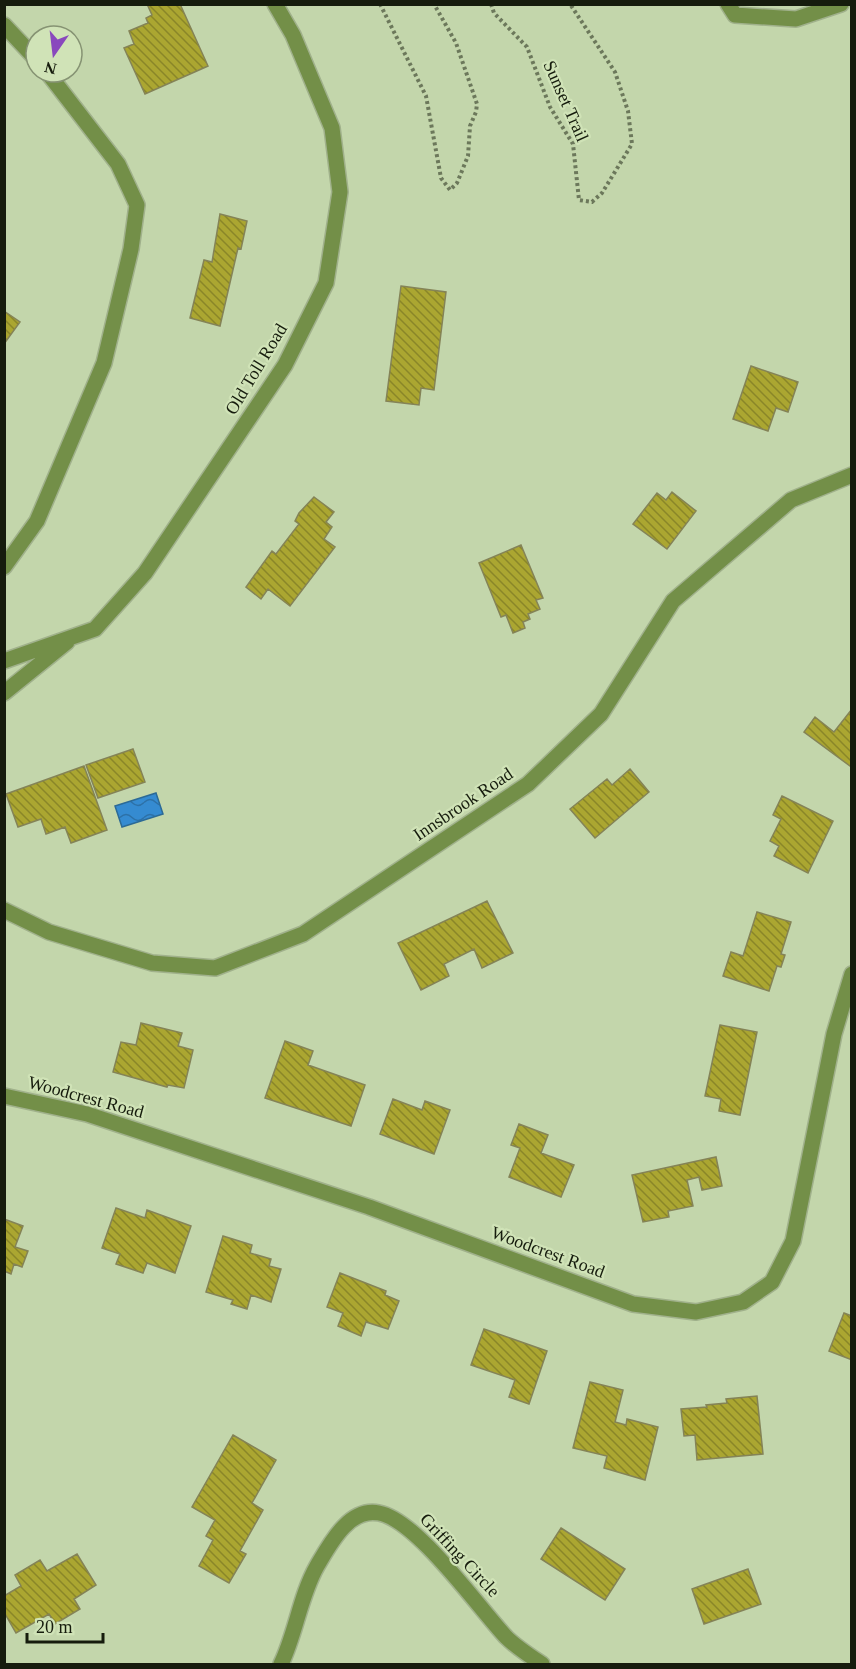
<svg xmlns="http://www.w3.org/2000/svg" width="856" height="1669" font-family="'Times New Roman',serif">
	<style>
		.water { fill: url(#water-waves); stroke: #2c6a96; stroke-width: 1.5 }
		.building { fill: url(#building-back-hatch); stroke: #848357; stroke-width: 1.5 }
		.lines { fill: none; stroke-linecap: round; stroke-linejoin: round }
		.lane-casing { stroke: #a0b18b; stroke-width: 18 }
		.street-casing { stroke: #a0b18b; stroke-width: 18 }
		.path { stroke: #6c785b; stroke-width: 4; stroke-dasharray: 3 3; stroke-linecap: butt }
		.lane { stroke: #738f48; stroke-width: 15 }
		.street { stroke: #738f48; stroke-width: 15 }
		.labels { text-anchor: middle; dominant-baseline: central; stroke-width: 4.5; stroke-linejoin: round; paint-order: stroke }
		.street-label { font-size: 18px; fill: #161c0d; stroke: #d0e3b7 }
	</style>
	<defs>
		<pattern id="water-waves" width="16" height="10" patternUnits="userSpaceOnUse" patternTransform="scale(1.5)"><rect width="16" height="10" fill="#358bd1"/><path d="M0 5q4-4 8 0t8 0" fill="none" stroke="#2c71a8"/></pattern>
		<pattern id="building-back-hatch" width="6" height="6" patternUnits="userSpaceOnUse" patternTransform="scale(1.5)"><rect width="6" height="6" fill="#aba631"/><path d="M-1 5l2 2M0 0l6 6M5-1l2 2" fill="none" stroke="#8a8628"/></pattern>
	</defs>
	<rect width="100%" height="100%" fill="#c3d6ab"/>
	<!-- water -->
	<path class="water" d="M156 793 163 814 122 827 115 806Z"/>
	<!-- building -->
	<path class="building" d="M147 4H180L208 66 145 94 124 48 134 44 129 31 148 23 146 18 152 15Z
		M220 214 247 221 241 249 238 248 220 326 190 318 204 260 212 262Z
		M401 286 446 292 434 390 421 388 419 405 386 401Z
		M4 311 20 322 4 344Z
		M751 366 798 382 788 412 776 408 768 431 733 419Z
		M672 492 696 511 667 549 633 524 657 493 666 500Z
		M314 497 334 512 326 522 332 527 324 539 335 547 290 606 268 589 261 599 246 587 272 551 276 554 299 524 295 521 299 513Z
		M521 545 543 598 536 600 540 609 528 614 530 619 523 622 525 628 513 633 506 615 501 617 479 563Z
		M852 709V764L850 766 804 732 815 717 834 732Z
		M133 749 145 782 98 798 86 765Z
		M84 766 107 830 71 843 65 827 46 834 41 819 18 827 6 794Z
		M630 769 649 792 595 838 570 809 607 779 612 785Z
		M782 796 833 821 808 873 774 856 779 846 770 841 781 819 773 815Z
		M487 901 513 953 482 968 474 949 444 964 449 976 421 990 398 943Z
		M757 912 791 922 781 954 785 955 781 967 777 966 769 991 723 976 731 952 743 956Z
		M141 1023 182 1033 178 1046 193 1050 184 1088 168 1085 167 1087 113 1072 121 1042 136 1045Z
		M720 1025 757 1032 740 1115 719 1111 721 1099 705 1096Z
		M285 1041 313 1051 308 1065 365 1085 351 1126 265 1098Z
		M393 1099 422 1110 425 1101 450 1110 434 1154 380 1134Z
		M519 1124 548 1135 541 1153 574 1165 561 1197 509 1177 520 1148 511 1145Z
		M716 1157 722 1186 702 1190 699 1177 687 1180 693 1206 668 1211 669 1217 643 1222 632 1175Z
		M116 1208 145 1218 147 1210 191 1226 175 1273 147 1263 143 1273 116 1264 120 1254 102 1248Z
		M4 1219 23 1226 15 1247 28 1251 22 1267 14 1264 11 1274 4 1271Z
		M223 1236 252 1245 250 1253 271 1259 269 1266 281 1269 271 1302 251 1295 247 1309 231 1304 233 1300 206 1292Z
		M340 1273 386 1291 385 1295 399 1301 388 1329 366 1322 361 1336 338 1326 343 1313 327 1307Z
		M844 1313 852 1316V1360L829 1351Z
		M484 1329 547 1351 529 1404 509 1397 515 1380 471 1365Z
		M590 1382 623 1390 615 1422 626 1425 627 1419 658 1427 645 1480 604 1468 607 1456 573 1448Z
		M757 1396 763 1454 697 1460 695 1435 684 1436 681 1409 707 1407 706 1405 727 1403 726 1399Z
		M233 1435 276 1460 252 1503 263 1510 240 1551 246 1554 229 1583 199 1566 213 1540 206 1536 215 1520 192 1507Z
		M561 1528 625 1569 605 1600 541 1559Z
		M77 1554 96 1585 74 1599 80 1609 55 1624 49 1614 16 1633 4 1612V1596L21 1586 15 1575 40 1560 47 1571Z
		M748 1569 761 1604 704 1624 692 1589Z"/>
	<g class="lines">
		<defs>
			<path id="lane" d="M728 4 735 15 796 19 841 4"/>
			<path id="street" d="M4 25 36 59
				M4 567 37 521 104 363 131 249 137 205 118 164 47 72
				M4 661 95 629 145 573 285 365 326 283 340 192 332 128 293 35 275 4
				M4 693 67 642
				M4 910 49 932 152 963 215 968 303 934 528 784 601 714 673 601 791 500 852 475
				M4 1096 87 1114 369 1207 633 1304 696 1312 743 1302 772 1282 793 1241 834 1034 852 974
				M281 1664C296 1633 300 1596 317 1566 330 1544 349 1507 379 1513 417 1520 478 1607 506 1637 516 1647 530 1656 542 1664"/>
		</defs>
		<!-- lane casing -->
		<use href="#lane" class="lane-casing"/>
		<!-- street casing -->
		<use href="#street" class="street-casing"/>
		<!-- path -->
		<path class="path" d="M380 4 426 96 441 178 450 190 457 183 468 156 470 126 476 112 477 104 456 43 434 4
			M491 4 494 13 527 47 550 107 573 144 579 200 592 202 602 193 632 144 628 111 615 72 570 4"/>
		<!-- lane -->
		<use href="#lane" class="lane"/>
		<!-- street -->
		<use href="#street" class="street"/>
	</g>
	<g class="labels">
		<!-- street labels -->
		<g class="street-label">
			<text transform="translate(566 101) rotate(66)">Sunset Trail</text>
			<text transform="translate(256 369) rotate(-59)">Old Toll Road</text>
			<text transform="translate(463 804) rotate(-34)">Innsbrook Road</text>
			<text transform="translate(86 1097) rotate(15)">Woodcrest Road</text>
			<text transform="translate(548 1252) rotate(20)">Woodcrest Road</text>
			<text transform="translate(460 1555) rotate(47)">Griffing Circle</text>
		</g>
	</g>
	<!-- border -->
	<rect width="856" height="1669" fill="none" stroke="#161c0d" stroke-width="12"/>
	<!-- north arrow -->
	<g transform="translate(54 54) rotate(194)"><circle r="28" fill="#d0e3b7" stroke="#869373" stroke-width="1.5"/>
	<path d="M0-4.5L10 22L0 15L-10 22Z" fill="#8948bd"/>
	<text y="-9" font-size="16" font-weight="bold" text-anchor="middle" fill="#161c0d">N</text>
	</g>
	<!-- scale -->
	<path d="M27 1633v9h76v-9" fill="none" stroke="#161c0d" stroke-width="3"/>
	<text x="36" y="1633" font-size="18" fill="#161c0d" stroke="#d0e3b7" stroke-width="4.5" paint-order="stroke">20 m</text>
</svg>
